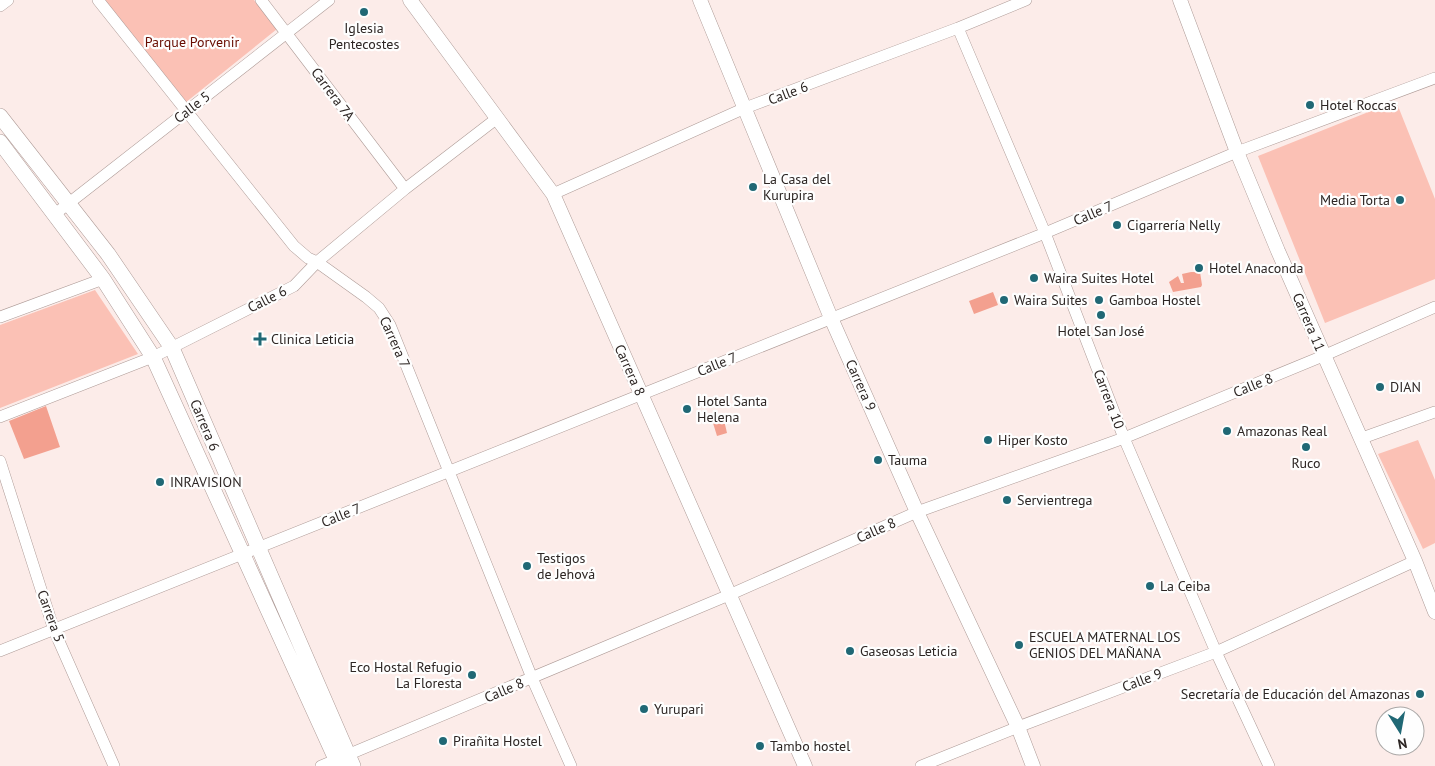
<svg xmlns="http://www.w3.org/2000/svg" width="1435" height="766" font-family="'PT Sans',sans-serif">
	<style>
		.green { fill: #fbc1b5 }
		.water { fill: #f3a08f }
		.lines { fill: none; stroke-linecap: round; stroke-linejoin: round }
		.minor-casing { stroke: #ae9b97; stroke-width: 12 }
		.tertiary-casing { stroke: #ae9b97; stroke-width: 15 }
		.secondary-casing { stroke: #ae9b97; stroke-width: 16 }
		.minor { stroke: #fff; stroke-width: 11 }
		.tertiary { stroke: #fff; stroke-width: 14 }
		.secondary { stroke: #fff; stroke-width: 15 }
		.poi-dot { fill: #206875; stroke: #fefefe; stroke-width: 2 }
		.labels { text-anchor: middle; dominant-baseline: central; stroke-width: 4.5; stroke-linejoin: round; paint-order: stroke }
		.poi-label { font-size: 14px; fill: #2d2624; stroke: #fefefe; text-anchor: start }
		.park-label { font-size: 14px; fill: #680c00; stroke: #fefefe }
		.street-label { font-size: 14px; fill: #2d2624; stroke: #fefefe }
	</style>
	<rect width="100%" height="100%" fill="#fcece9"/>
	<!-- green -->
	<path class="green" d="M105 0H254L277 29 185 103Z
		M1396 101 1435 199V279L1325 323 1258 156Z
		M95 290 138 354 0 408V325Z
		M1418 440 1435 480V543L1423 549 1378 454Z"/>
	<!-- water -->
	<path class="water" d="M1191 272H1200L1202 285 1201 287 1173 292 1169 282 1178 276 1181 283H1184L1182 274Z
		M993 292 998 305 974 314 969 301Z
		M46 406 60 447 24 459 9 421Z
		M724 420 727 433 717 436 713 423Z"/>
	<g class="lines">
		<defs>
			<path id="minor" d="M98 0 294 246 308 258 317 262 366 297 379 308 390 325 532 678 571 766
				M261 0 405 189
				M0 6 8 0
				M958 28 1045 233 1124 438 1216 652 1269 766
				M553 194 745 108 958 28 1026 0
				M55 214 329 0
				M0 317 103 279
				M0 417 153 357 294 286 317 262 405 189 496 119
				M1359 435 1365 437 1435 412
				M0 461 54 630 114 766
				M0 651 1045 233 1237 152 1435 78
				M321 766 729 595 917 512 1124 438 1323 356 1435 307
				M921 766 1018 727 1216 652 1415 561"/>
			<path id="tertiary" d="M410 0 553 194 805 766
				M700 0 831 318 917 512 1018 727 1033 766
				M1180 0 1237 152 1278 251 1415 561 1435 612"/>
			<path id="secondary" d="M0 116 108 254 172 348 353 766
				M0 142 103 279 153 357 339 766"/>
		</defs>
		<!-- minor casing -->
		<use href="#minor" class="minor-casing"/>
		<!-- tertiary casing -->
		<use href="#tertiary" class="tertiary-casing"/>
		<!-- secondary casing -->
		<use href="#secondary" class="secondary-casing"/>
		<!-- minor -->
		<use href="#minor" class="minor"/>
		<!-- tertiary -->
		<use href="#tertiary" class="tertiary"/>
		<!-- secondary -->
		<use href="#secondary" class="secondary"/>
	</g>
	<!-- markers -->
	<g class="poi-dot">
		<circle cx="364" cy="12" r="5"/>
		<circle cx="1310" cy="105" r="5"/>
		<circle cx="753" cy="187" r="5"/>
		<circle cx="1400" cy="200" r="5"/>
		<circle cx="1117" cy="225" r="5"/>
		<circle cx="1199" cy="268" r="5"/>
		<circle cx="1034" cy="278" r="5"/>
		<circle cx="1004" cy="300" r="5"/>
		<circle cx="1099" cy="300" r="5"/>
		<circle cx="1101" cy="315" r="5"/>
		<path d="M257.5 331.5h5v5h5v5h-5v5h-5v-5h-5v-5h5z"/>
		<circle cx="1380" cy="387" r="5"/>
		<circle cx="687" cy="409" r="5"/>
		<circle cx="1227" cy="431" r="5"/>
		<circle cx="988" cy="440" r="5"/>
		<circle cx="1306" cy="447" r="5"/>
		<circle cx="878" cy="460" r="5"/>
		<circle cx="160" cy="482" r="5"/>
		<circle cx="1007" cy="500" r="5"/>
		<circle cx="527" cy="566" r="5"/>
		<circle cx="1150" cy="586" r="5"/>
		<circle cx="1019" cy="645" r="5"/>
		<circle cx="850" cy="651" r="5"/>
		<circle cx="472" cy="675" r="5"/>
		<circle cx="1420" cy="694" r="5"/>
		<circle cx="644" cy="709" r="5"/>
		<circle cx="443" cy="741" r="5"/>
		<circle cx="760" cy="746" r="5"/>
	</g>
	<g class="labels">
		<!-- poi labels -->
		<g class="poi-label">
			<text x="364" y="28" text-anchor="middle">Iglesia<tspan x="364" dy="16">Pentecostes</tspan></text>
			<text x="1320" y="105">Hotel Roccas</text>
			<text x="763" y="179">La Casa del<tspan x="763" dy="16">Kurupira</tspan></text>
			<text x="1390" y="200" text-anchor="end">Media Torta</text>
			<text x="1127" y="225">Cigarrería Nelly</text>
			<text x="1209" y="268">Hotel Anaconda</text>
			<text x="1044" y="278">Waira Suites Hotel</text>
			<text x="1014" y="300">Waira Suites</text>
			<text x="1109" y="300">Gamboa Hostel</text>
			<text x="1101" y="331" text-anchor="middle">Hotel San José</text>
			<text x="271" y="339">Clinica Leticia</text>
			<text x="1390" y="387">DIAN</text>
			<text x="697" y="401">Hotel Santa<tspan x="697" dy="16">Helena</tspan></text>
			<text x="1237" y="431">Amazonas Real</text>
			<text x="998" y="440">Hiper Kosto</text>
			<text x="888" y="460">Tauma</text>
			<text x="1306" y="463" text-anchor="middle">Ruco</text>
			<text x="170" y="482">INRAVISION</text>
			<text x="1017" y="500">Servientrega</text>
			<text x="537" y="558">Testigos<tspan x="537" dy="16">de Jehová</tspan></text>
			<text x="1160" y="586">La Ceiba</text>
			<text x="1029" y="637">ESCUELA MATERNAL LOS<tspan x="1029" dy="16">GENIOS DEL MAÑANA</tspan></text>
			<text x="860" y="651">Gaseosas Leticia</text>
			<text x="462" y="667" text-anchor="end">Eco Hostal Refugio<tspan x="462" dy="16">La Floresta</tspan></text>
			<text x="1410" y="694" text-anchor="end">Secretaría de Educación del Amazonas</text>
			<text x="654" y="709">Yurupari</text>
			<text x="453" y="741">Pirañita Hostel</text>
			<text x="770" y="746">Tambo hostel</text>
		</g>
		<!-- park labels -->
		<g class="park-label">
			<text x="192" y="42">Parque Porvenir</text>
		</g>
		<!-- street labels -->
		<g class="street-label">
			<text transform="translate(788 93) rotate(-21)">Calle 6</text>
			<text transform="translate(333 94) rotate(53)">Carrera 7A</text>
			<text transform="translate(192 107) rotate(-38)">Calle 5</text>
			<text transform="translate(1093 213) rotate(-23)">Calle 7</text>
			<text transform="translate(267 299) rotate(-27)">Calle 6</text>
			<text transform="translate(1309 322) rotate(67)">Carrera 11</text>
			<text transform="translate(395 342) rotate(66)">Carrera 7</text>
			<text transform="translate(717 364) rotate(-22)">Calle 7</text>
			<text transform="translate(630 370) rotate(66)">Carrera 8</text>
			<text transform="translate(861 385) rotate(66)">Carrera 9</text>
			<text transform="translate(1253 385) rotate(-22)">Calle 8</text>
			<text transform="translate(1109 399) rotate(69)">Carrera 10</text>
			<text transform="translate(205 425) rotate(67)">Carrera 6</text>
			<text transform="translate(341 515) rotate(-22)">Calle 7</text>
			<text transform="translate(876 530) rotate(-24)">Calle 8</text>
			<text transform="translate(51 616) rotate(70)">Carrera 5</text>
			<text transform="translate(1142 680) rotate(-21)">Calle 9</text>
			<text transform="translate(504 690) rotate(-23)">Calle 8</text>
		</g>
	</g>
	<!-- north arrow -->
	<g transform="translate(1400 731) rotate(169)"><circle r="24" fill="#fefefe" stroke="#aaa8a7"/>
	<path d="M0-4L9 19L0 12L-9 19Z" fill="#206875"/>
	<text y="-8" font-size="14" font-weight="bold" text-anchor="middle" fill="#2d2624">N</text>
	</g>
</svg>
